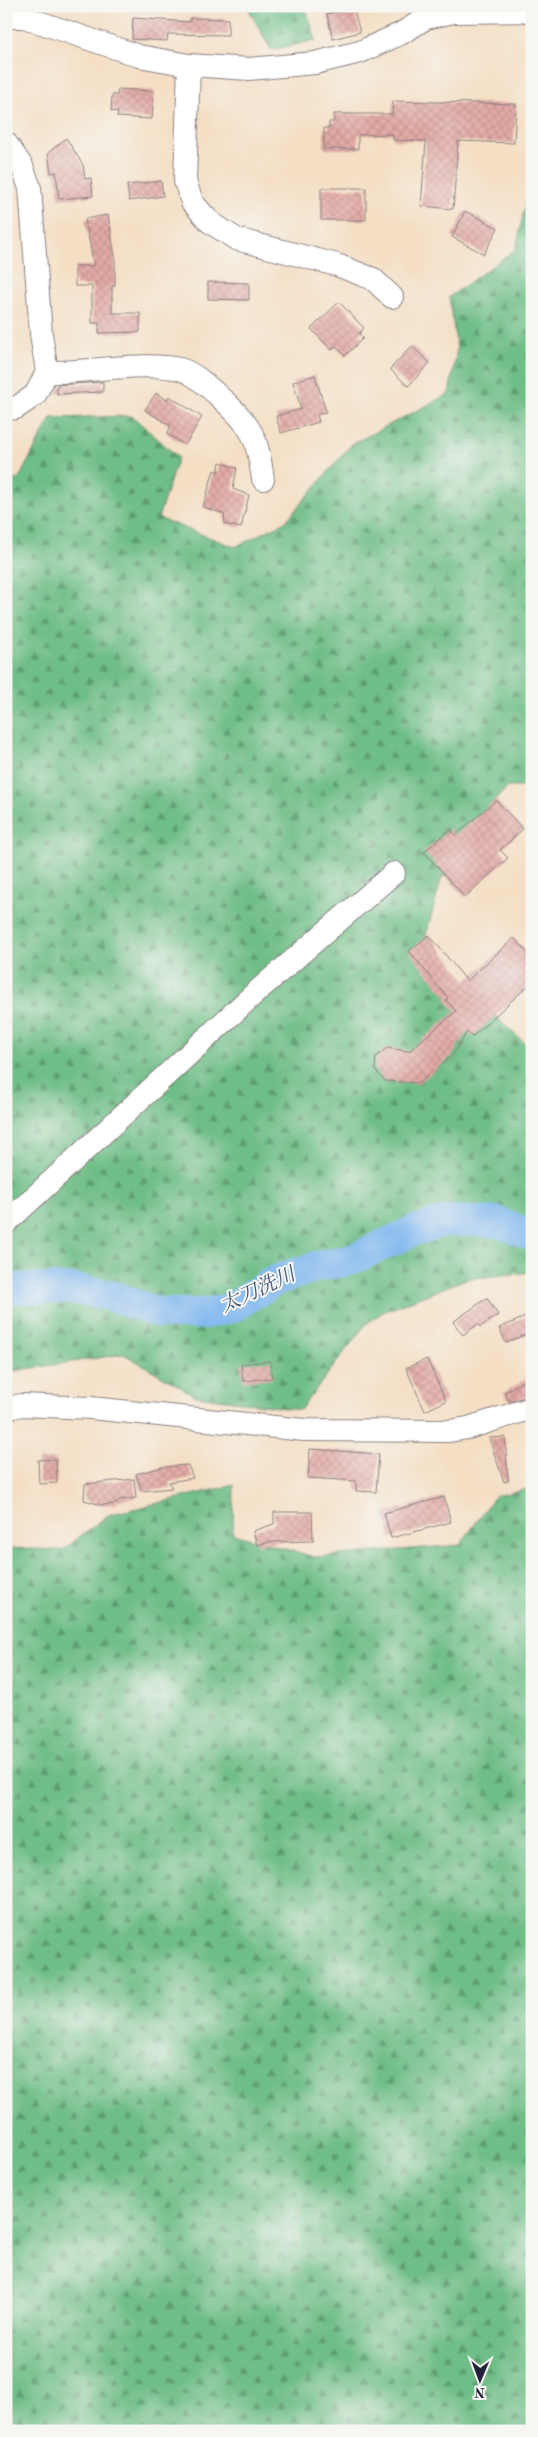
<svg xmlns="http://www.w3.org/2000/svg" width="538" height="2437" font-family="'Old Standard TT','Noto Serif JP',serif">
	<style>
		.forest { fill: url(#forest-firs); stroke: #487061 }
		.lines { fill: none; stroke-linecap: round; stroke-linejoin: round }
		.river { stroke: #7eb6ee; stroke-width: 31 }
		.building { fill: url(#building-cross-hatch) }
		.minor-casing { stroke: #8b8080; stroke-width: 24 }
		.minor { stroke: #fff; stroke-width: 22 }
		.labels { text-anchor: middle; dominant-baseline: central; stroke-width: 4; stroke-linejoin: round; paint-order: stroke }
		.water-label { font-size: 20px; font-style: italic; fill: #42567a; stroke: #f6f6f2 }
	</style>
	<defs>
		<pattern id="forest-firs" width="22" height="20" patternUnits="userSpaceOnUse" patternTransform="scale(1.25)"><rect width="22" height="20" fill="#6fbe87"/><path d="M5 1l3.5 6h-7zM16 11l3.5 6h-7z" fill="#5b9a70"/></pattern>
		<pattern id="building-cross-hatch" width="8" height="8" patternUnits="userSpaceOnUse" patternTransform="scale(1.25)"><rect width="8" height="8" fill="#e3aaa6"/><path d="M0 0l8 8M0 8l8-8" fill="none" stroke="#c29290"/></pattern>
	</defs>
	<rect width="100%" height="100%" fill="#f6f6f2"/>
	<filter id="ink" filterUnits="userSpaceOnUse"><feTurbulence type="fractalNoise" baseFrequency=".02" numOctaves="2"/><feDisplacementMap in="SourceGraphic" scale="10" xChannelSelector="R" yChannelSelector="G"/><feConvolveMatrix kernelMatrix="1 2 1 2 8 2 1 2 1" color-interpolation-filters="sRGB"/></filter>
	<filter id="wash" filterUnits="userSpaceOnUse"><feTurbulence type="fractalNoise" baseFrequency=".0096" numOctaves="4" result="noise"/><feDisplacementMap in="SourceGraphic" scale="20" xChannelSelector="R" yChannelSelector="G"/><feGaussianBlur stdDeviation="1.12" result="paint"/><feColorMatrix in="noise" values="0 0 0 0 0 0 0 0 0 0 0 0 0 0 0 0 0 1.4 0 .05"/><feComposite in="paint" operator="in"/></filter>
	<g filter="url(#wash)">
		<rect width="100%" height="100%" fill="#f4dfc5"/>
		<!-- forest -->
		<path class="forest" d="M234 6H305L316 40 271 50 248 8Z
			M532 171V787H508L475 819 473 869 442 877 420 957 481 1003 532 1050V1272L466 1279 383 1312 366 1324 300 1410 196 1396 124 1354 6 1372V479L18 480 51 418 132 416 178 457 158 518 235 547 285 522 352 444 449 394 457 349 449 297 516 249Z
			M234 1485 233 1534 314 1557 460 1545 495 1496 532 1488V2431H6V1548L63 1550 108 1515Z"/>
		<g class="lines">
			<!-- river -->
			<path class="river" d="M6 1288 75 1289 112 1296 159 1313 203 1314 231 1308 274 1281 318 1266 351 1260 413 1231 446 1221 498 1222 532 1236"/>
		</g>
		<g id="blocks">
			<!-- building -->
			<path class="building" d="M353 7 360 32 333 39 327 14Z
				M133 18 190 22V18L228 19V35L168 34 167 41 132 39Z
				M118 89 154 91 152 119 117 117 118 112 111 111 112 95H117Z
				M393 101 516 104 514 143 458 141 453 209 421 206 426 141 393 140V134L358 135V149H324V128H329V122H334V114H392Z
				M66 138 83 165 85 179 91 178 93 196 59 199 56 172 51 173 48 153Z
				M161 181 163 196 129 201 127 185Z
				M321 188H366V220H321Z
				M465 211 498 228 484 254 452 237Z
				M108 215 115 257V286H112V313H140V332L99 333V323H92V286H75V266H94L85 219Z
				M208 282 249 283V300L208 299Z
				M339 302 364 328 359 334 363 338 345 356 336 346 332 350 311 329Z
				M412 346 430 363 408 386 390 369Z
				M315 375 326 412 317 415 319 422 281 433 276 416 301 409 293 382Z
				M103 382V392L57 394V385Z
				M156 393 167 400 169 396 202 417 185 445 167 434 171 426 145 410Z
				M220 462 237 468 233 489 249 495 241 528 225 524 224 514 203 507 214 470 218 472Z
				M496 800 523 829 500 850 508 858 465 897 424 852 450 829 456 835Z
				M429 935 467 981 514 938 532 957V982L472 1037 467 1032 452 1056 419 1083 385 1081 375 1070 376 1057 387 1048 409 1051 456 1011 446 1000 448 998 409 951Z
				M487 1298 498 1315 480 1327 478 1324 463 1335 453 1322Z
				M528 1316 532 1332 506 1343 499 1328Z
				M427 1359 446 1401 425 1411 406 1368Z
				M270 1361 272 1378 243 1381 241 1364Z
				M532 1375V1395L510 1401 504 1393Z
				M505 1437 508 1481 504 1482 489 1438Z
				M310 1449 379 1454 376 1492 356 1491V1481L308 1478Z
				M56 1459 57 1483 39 1484 38 1460Z
				M188 1465 193 1478 169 1482 172 1488 142 1491 136 1474 163 1467Z
				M134 1479 136 1498 119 1500 116 1504 101 1505 84 1500 85 1484Z
				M444 1497 451 1522 391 1538 384 1513Z
				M274 1512H312L313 1541 270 1542 257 1545 253 1531 274 1524Z"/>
		</g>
	</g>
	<g filter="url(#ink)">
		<use href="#blocks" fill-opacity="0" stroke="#8b8080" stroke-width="1"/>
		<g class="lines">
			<defs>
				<path id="minor" d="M6 17H24L139 56 189 65 249 69 315 63 360 52 402 33 426 18 454 12 532 11
					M189 65 185 181 192 202 210 222 236 239 337 265 373 279 392 297
					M6 143 22 166 30 188 41 334 47 372 35 395 16 408 6 409
					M47 372C87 373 143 361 180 369 195 373 212 390 223 400 254 428 257 438 263 479
					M6 1223 255 993 394 873
					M6 1409 21 1405 91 1408 304 1430 449 1431 468 1428 532 1408"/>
			</defs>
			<!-- minor casing -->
			<use href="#minor" class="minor-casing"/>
			<!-- minor -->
			<use href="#minor" class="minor"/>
		</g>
	</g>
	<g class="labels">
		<!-- water labels -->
		<g class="water-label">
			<text transform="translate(258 1291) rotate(-25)">太刀洗川</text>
		</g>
	</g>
	<!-- margin -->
	<rect width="538" height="2437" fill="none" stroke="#f6f6f2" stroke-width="25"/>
	<!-- north arrow -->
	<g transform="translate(480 2380) rotate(181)" stroke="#f6f6f2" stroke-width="4" paint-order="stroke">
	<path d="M0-4L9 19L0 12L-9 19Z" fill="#22223b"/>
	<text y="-8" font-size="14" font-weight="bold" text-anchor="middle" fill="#22223b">N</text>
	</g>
</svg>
